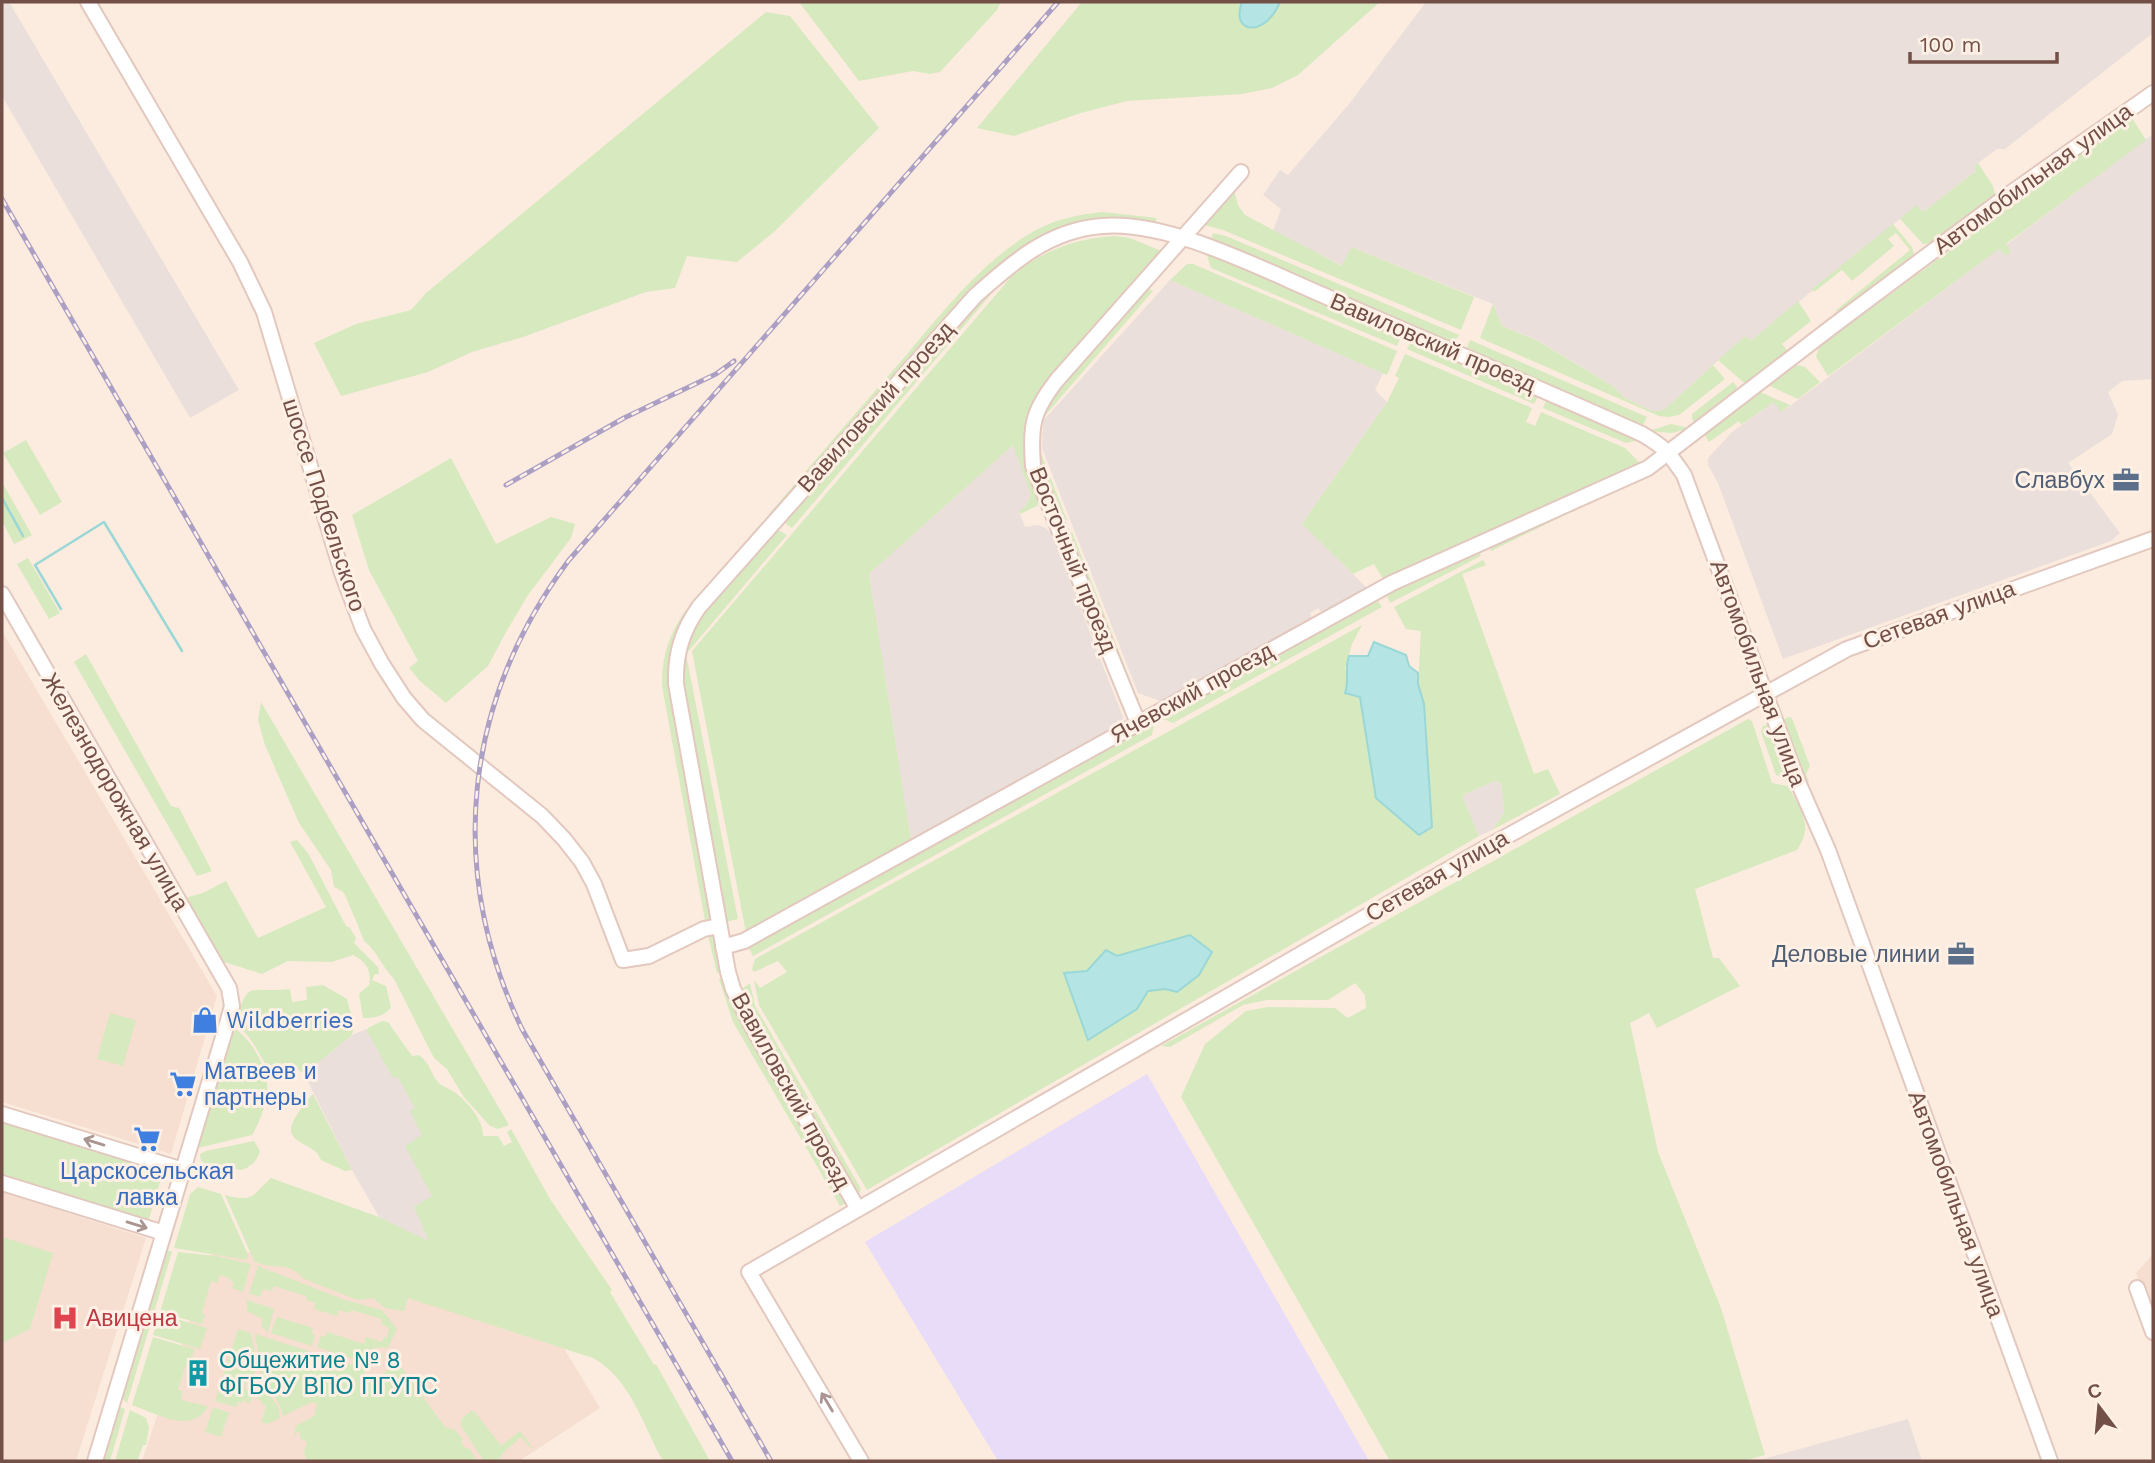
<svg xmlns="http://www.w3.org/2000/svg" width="2155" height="1463" font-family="'Work Sans',sans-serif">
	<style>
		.residential { fill: #f6dfd0 }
		.industrial { fill: #eadfdb }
		.education { fill: #e9dcf8 }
		.green { fill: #d7e9be; fill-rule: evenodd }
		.water { fill: #b4e5e4; stroke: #9ad7d6; stroke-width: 2 }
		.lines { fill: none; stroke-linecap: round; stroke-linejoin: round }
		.stream { stroke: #9ad7d6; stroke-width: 2.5 }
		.minor-casing { stroke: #e2c8be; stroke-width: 18 }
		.minor { stroke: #fff; stroke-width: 14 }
		.rail-casing { stroke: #ac9fc4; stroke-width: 5 }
		.rail { stroke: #fff0e5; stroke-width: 2.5; stroke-dasharray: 8; stroke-linecap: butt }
		.oneway { stroke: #aa9591 }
		.labels { text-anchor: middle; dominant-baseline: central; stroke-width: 6; stroke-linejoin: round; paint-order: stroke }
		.street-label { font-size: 23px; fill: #724f47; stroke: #fff0e5 }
		.service-label { font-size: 23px; fill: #4e5e75; stroke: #fff0e5; text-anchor: end }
		.shop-label { font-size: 23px; fill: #366cbe; stroke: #fff0e5; text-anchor: start }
		.health-label { font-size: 23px; fill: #be3a42; stroke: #fff0e5; text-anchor: start }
		.culture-label { font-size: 23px; fill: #0d838f; stroke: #fff0e5; text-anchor: start }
	</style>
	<rect width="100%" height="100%" fill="#fcecdf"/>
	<!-- residential -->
	<path class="residential" d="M2 631 217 996 171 1154 2 1102Z
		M2 1192 146 1238 76 1461H2Z
		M215 1243 557 1337 600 1408 519 1461H142Z
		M2153 1254V1319L2136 1273Z"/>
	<!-- industrial -->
	<path class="industrial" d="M2 2H9L239 390 190 418 2 96Z
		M1426 2H2153V33L2005 149H1997L1974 166 1977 170 1923 212 1916 206 1751 341 1745 336 1664 410 1658 411H1652L1625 398 1613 386 1537 340 1502 326 1493 304 1351 247 1343 266 1273 231 1281 209 1263 195 1280 170 1288 175 1349 104Z
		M2153 134V379L2122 381 2108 392 2118 415 2112 434 2068 463 2120 533 2111 541 1783 659 1718 483 1708 465V458L1732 432 1774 402 1783 411 2000 248 2006 256 2011 252 2006 245Z
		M1170 280 1383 373 1375 390 1387 402 1302 524 1367 588 1321 612 1318 608 1310 613 1312 617 1163 702 1138 693 1042 448 1043 421Z
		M1014 444 1031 495 1025 507 1019 511 1020 514 1025 527 1038 525 1046 528 1051 533 1123 717V723L1119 727 911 841 869 574Z
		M1495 781 1501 783 1504 813 1492 830 1479 836 1463 798 1465 794Z
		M367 1029 464 1162 431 1243 379 1217 352 1170 304 1074 352 1035Z
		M1908 1419 1922 1461H1756Z"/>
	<!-- education -->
	<path class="education" d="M1147 1074 1369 1461H998L865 1242Z"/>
	<!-- green -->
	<path class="green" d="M799 2H1001L997 10 940 72 930 74 913 71 859 81Z
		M1082 2H1380L1298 75 1272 88 1242 94 1127 101 1081 113 1014 136 977 128Z
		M766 12 790 16 879 128 775 231 737 262 687 256 675 288 646 292 523 337 472 352 428 372 341 396 314 343 356 324 411 310 426 293Z
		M2132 118 2146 140 2006 244 2011 252 2006 256 1999 249 1828 376 1816 357 1819 347 2128 119Z
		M1978 163 1993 186 1995 195 1933 243 1923 244 1900 219 1916 205 1923 212 1976 171 1974 166Z
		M1234 190 1238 205 1245 215 1342 266 1351 247 1474 297 1461 330 1223 230 1204 225Z
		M1103 212 1157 218 1155 224C1138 222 1118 218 1101 219 1050 223 1013 252 977 285L772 517 769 514C813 463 857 411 902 360 942 313 981 261 1036 230 1057 219 1080 214 1103 212Z
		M1893 224 1912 247 1914 254 1910 260 1843 310 1835 311 1910 250 1896 233 1888 239 1894 246 1852 281 1842 270 1814 292 1812 289Z
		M1213 233 1226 236 1459 335 1453 344 1210 242Z
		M1115 236 1130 238 1164 252 1037 397 1026 434 1025 457 1039 499 1037 506 1020 514 1019 511 1025 507 1031 495 1013 445 869 574 911 841 746 933 692 651 1011 277C1041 251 1076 238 1115 236Z
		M1206 252 1396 332 1400 339 1397 346 1211 268Z
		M1187 264H1193L1397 351 1387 375 1170 280Z
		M1009 273 792 528 786 524V519L979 299Z
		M1148 289 1153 291 1042 419 1055 395Z
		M1798 301 1811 321 1782 344 1789 353 1748 383 1743 382 1718 360 1745 336 1751 341Z
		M1493 304 1502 326 1536 340 1613 386 1625 398 1652 411 1664 410 1713 365 1725 379 1679 415 1668 417 1659 416 1480 338Z
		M1470 340 1647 417 1642 427 1470 352 1467 347Z
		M1411 341 1535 392 1537 398 1534 404 1407 349Z
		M1405 354 1532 408 1526 422 1535 426 1541 412 1625 448 1641 464 1384 581 1374 564 1353 574 1302 524 1387 402 1399 378 1395 376Z
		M1797 365 1805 367 1820 382 1798 399 1770 386 1769 382 1790 367Z
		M1733 382 1737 386 1735 396 1696 425 1692 419V414Z
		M1760 392 1790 405 1781 412 1774 402 1741 425 1739 421 1709 442 1704 434Z
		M1552 399 1636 438 1635 441 1626 443 1543 408 1546 401Z
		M1671 424 1690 428 1672 433 1649 431Z
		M26 440 62 502 40 515 3 453Z
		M1037 443 1067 520H1061L1042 475Z
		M451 458 496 544 551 517 575 524 571 538 528 595 506 632 488 666 446 703 420 681 409 668 418 661 369 570 352 515Z
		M2 482 32 535 14 544 2 521Z
		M1599 497 1598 499 1491 551 1489 545Z
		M762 522 766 526 672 648 713 925 706 926 662 686C662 657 668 638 683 614Z
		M778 530 787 535 686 654 738 919 725 922 682 685C682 630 710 605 744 566 755 555 765 538 778 530Z
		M1072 532 1136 695 1139 699 1136 701 1068 540Z
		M1477 550 1481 556 1390 603 1387 596 1389 591Z
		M28 558 60 613 49 619 17 564Z
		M1483 560 1486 565 1462 574 1534 774 1548 769 1560 794 1492 830 1504 813 1501 783 1495 781 1465 794 1463 798 1479 836 867 1190 759 1005 754 980 760 988 787 972 778 961 754 972 752 969 755 959 1362 625 1352 644 1345 669 1360 697 1376 798 1419 835 1432 827 1424 704 1418 684 1421 631 1406 629 1394 607ZM1153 947 1199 975 1177 992 1165 989 1148 991 1137 1009 1065 973 1087 971 1117 956Z
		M1374 600 1378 601 1382 607 1173 723 1159 717Z
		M86 654 171 806 179 808 212 871 197 876 74 662Z
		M261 702 509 1125 498 1129 490 1126 463 1096 447 1069 434 1058 394 979C382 967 378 952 364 941 364 939 345 895 344 893 341 890 337 889 334 887L331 870 299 823 265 745 258 720Z
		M1789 717 1792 718 1810 766 1806 774 1809 782 1806 783 1800 773 1781 720Z
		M1155 719 1152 735 753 956 748 946Z
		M1748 719 1752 721 1772 783 1788 786C1801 810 1814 825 1797 850L1695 889 1713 958H1719L1740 986 1657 1028 1649 1013 1630 1023 1658 1152 1721 1308 1765 1455 1743 1461H1390L1181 1097 1205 1044 1246 1011 1268 1007 1335 1008 1348 1018 1366 1008 1365 995 1355 983 1328 1000H1267L1243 1005 1170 1047 1161 1046Z
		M1770 724 1791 781 1776 775 1761 732 1763 726Z
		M297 840 308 853 346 926 350 928 356 938 354 943 378 967 379 974H375L372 980 386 986 391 1007C384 1017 374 1018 363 1018L359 994 369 985C372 970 366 962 353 955L332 962 288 961 262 974 221 961 185 898 203 893 226 881 258 938 326 907 290 842Z
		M714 929 722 972 717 973 707 931Z
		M723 977 733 1006 844 1197 846 1203 840 1206 733 1022 719 979Z
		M750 983 755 1006 861 1189 858 1195 758 1027 742 994 743 988Z
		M323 985 347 999 354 1025 352 1035 304 1074 295 1067 288 1075 268 1068C257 1052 252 1035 235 1025 249 976 248 994 290 989L292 1002 307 1000 306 987Z
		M110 1013 136 1020 123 1066 97 1059Z
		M382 1021 388 1022 412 1056 419 1055C432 1065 430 1073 438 1082 441 1086 449 1088 453 1091 466 1100 484 1120 483 1136H498L504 1146 512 1142 507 1132 511 1129 550 1199 612 1290 610 1292 654 1365 656 1364 710 1461H663C643 1426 631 1379 593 1358L408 1298 404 1311 385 1308 373 1298 358 1300 302 1278C290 1260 271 1271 254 1261L225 1195C254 1203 252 1195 271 1178L379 1217 429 1241 414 1207 432 1196 405 1146 422 1135 410 1111 415 1108 397 1076 393 1078 367 1031 368 1028Z
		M234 1028C250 1038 265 1063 267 1083 269 1098 260 1123 252 1135L198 1148Z
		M313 1094 352 1170 345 1171 321 1160C315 1141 279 1145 295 1118 301 1109 305 1101 313 1094Z
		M2 1119 164 1169 148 1222 2 1177Z
		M254 1141 260 1151C257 1161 252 1166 242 1170L208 1165 201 1161 200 1154 206 1151Z
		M198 1187 221 1194 248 1255 247 1260 174 1248 190 1194Z
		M2 1237 53 1253 30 1329 2 1343Z
		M167 1250 172 1252 127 1403 122 1398Z
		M178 1252 216 1256 251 1264 243 1292 232 1288 234 1282 229 1280V1278L220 1275 217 1283 211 1281 202 1313 205 1315 202 1324 160 1312Z
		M258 1266 345 1300 382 1310 397 1329 388 1348C376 1346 365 1350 357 1360L317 1347 321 1336 325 1337 327 1332 364 1344 366 1337 382 1342 384 1337 387 1338 389 1328 381 1324 382 1319 351 1310 349 1313 339 1310 337 1316 314 1309 315 1303 306 1300V1296L274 1286 272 1291 263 1289 260 1297 249 1293Z
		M247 1300 274 1309 268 1332 261 1326 263 1319 247 1311Z
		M159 1314 207 1328 200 1349 153 1335Z
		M277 1317 313 1328 312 1333 315 1335 312 1346 271 1333Z
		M238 1329 251 1333 256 1362 230 1355Z
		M255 1334 355 1366 363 1361 366 1367 364 1378 368 1382H375L397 1361 445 1427 455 1430 463 1439 461 1442 465 1448 470 1449 477 1461H315L306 1459 304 1452 307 1442 300 1438V1432H297L294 1437 296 1426 314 1416 317 1404 312 1402 283 1416C280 1397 260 1384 260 1364L276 1371 278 1368 260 1363Z
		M153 1337 194 1349 192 1359 188 1358 178 1390 183 1391 181 1400 208 1406C193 1436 155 1413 132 1405Z
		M229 1357 256 1363C259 1374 248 1377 244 1387L253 1396 249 1403 243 1400 242 1403 238 1402 236 1407 215 1401Z
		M258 1376 279 1409 280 1418 268 1424 261 1422 266 1407 248 1388 250 1383Z
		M119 1407 125 1409 110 1461H103Z
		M213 1407 230 1413 228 1415 221 1437 205 1432Z
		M130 1410 146 1418 149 1428 146 1445H143L138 1459 140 1461H115Z
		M471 1411 475 1412 501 1446 520 1431 532 1447 531 1448 521 1437 505 1451 498 1461H484L461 1426 462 1418Z"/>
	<!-- water -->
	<path class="water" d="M1242 2H1280C1265 38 1230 34 1242 2Z
		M1374 642 1406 655 1409 666 1418 673V684L1424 704 1432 827 1419 835 1376 798 1360 697 1345 693C1350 679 1344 670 1349 656H1368Z
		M1190 935 1212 952 1199 975 1177 992 1165 989 1148 991 1137 1009 1088 1040 1064 973 1087 971 1106 950 1117 956Z"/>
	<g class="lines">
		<!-- stream -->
		<path class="stream" d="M2 498 23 536
			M61 609 35 565 104 522 182 651"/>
		<defs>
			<path id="minor" d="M88 2 240 262 264 312 342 573 363 629 382 664 404 698 423 720 542 816 564 839 582 862 594 884 623 960 649 956 704 929 719 926
				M2 594 229 988 232 1006 227 1024 95 1461
				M1138 723 1033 466C1030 426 1032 412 1057 380L1241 172
				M723 947 744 941 1392 583 1648 468 1833 326 2008 195 2153 93
				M2 1114 183 1170
				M2 1183 164 1233
				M858 1209 754 1030 733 989 728 972 676 684C675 654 682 631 699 607L975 296C1013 262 1049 230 1102 226 1171 220 1267 272 1332 299 1435 344 1539 388 1642 434 1666 448 1668 452 1684 475L1798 782 1828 850 2050 1461
				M2137 1288 2153 1332
				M861 1461 749 1272 1480 851 1847 649 2153 539"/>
		</defs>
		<!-- minor casing -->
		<use href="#minor" class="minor-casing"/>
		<!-- minor -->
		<use href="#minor" class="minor"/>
		<defs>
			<path id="rail" d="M2 199 732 1461
				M506 485 624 418 716 374 734 361
				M771 1461 522 1029C446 870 463 702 569 560L1058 2"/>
		</defs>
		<!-- rail casing -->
		<use href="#rail" class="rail-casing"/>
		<!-- rail -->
		<use href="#rail" class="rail"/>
	</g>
	<!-- one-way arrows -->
	<defs><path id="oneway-shaft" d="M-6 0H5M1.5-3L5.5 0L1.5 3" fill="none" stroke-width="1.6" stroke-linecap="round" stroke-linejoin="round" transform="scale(1.75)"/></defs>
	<g class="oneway">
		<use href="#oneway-shaft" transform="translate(94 1142) rotate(-163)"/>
		<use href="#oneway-shaft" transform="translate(137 1225) rotate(17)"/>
		<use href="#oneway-shaft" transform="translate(827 1402) rotate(-121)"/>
	</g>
	<!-- icons -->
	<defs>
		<symbol id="office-bare" viewBox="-9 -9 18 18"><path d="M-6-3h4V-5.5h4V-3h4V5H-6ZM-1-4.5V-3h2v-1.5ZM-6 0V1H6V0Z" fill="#5c6f8a" stroke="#fff0e5" stroke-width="2.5" paint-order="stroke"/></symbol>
		<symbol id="shop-bare" viewBox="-9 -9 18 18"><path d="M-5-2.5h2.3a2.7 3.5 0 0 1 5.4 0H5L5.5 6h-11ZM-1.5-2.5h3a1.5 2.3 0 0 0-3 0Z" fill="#3f7fe0" stroke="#fff0e5" stroke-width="2.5" paint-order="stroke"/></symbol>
		<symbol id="supermarket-bare" viewBox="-9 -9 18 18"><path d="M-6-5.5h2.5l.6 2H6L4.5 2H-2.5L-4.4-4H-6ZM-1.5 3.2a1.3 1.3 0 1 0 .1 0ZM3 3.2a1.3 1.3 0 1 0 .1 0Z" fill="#3f7fe0" stroke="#fff0e5" stroke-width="2.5" paint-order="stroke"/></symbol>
		<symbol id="hospital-bare" viewBox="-9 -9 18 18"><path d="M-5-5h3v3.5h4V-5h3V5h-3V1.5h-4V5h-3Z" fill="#e0444e" stroke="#fff0e5" stroke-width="2.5" paint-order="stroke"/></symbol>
		<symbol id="building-bare" viewBox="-9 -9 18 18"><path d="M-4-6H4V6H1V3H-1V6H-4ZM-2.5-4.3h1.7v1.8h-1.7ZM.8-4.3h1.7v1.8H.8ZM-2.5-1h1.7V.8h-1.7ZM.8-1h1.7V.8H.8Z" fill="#0f9aa8" stroke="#fff0e5" stroke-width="2.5" paint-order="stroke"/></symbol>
	</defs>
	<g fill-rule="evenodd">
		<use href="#office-bare" x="2107" y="461" width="38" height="38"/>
		<use href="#office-bare" x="1942" y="935" width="38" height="38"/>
		<use href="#shop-bare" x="186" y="1001" width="38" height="38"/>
		<use href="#supermarket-bare" x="164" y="1065" width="38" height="38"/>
		<use href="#supermarket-bare" x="128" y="1120" width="38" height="38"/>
		<use href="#hospital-bare" x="46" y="1299" width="38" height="38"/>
		<use href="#building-bare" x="179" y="1354" width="38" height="38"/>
	</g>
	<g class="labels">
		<!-- street labels -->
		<g class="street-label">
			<text transform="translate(2033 179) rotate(-36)">Автомобильная улица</text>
			<text transform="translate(1433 343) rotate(23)">Вавиловский проезд</text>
			<text transform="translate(876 407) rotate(-48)">Вавиловский проезд</text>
			<text transform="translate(324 505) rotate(72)">шоссе Подбельского</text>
			<text transform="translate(1073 560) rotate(68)">Восточный проезд</text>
			<text transform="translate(1939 615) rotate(-20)">Сетевая улица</text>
			<text transform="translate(1758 673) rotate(70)">Автомобильная улица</text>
			<text transform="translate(1192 693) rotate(-29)">Ячевский проезд</text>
			<text transform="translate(115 792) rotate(60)">Железнодорожная улица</text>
			<text transform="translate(1437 876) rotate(-30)">Сетевая улица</text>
			<text transform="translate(791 1091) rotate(61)">Вавиловский проезд</text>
			<text transform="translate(1956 1204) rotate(70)">Автомобильная улица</text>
		</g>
		<!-- service labels -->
		<g class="service-label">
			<text x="2105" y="480">Славбух</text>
			<text x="1940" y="954">Деловые линии</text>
		</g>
		<!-- shop labels -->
		<g class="shop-label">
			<text x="226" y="1020">Wildberries</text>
			<text x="204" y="1071">Матвеев и<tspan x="204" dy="26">партнеры</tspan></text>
			<text x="147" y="1171" text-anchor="middle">Царскосельская<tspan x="147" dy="26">лавка</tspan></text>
		</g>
		<!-- health labels -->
		<g class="health-label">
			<text x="86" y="1318">Авицена</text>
		</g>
		<!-- culture labels -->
		<g class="culture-label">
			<text x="219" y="1360">Общежитие № 8<tspan x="219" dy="26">ФГБОУ ВПО ПГУПС</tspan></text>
		</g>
	</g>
	<!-- border -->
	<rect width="2155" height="1463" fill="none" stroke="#724f47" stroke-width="7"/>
	<!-- north arrow -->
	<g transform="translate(2099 1407) rotate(344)" stroke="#fff0e5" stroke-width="5" paint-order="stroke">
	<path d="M0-5L12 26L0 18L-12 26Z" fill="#724f47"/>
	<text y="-10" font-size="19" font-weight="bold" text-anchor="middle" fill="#724f47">С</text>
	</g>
	<!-- scale -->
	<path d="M1910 52v10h147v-10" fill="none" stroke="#724f47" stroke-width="3.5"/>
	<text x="1920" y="52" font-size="21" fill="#724f47" stroke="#fff0e5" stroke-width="5" paint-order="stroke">100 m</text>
</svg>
